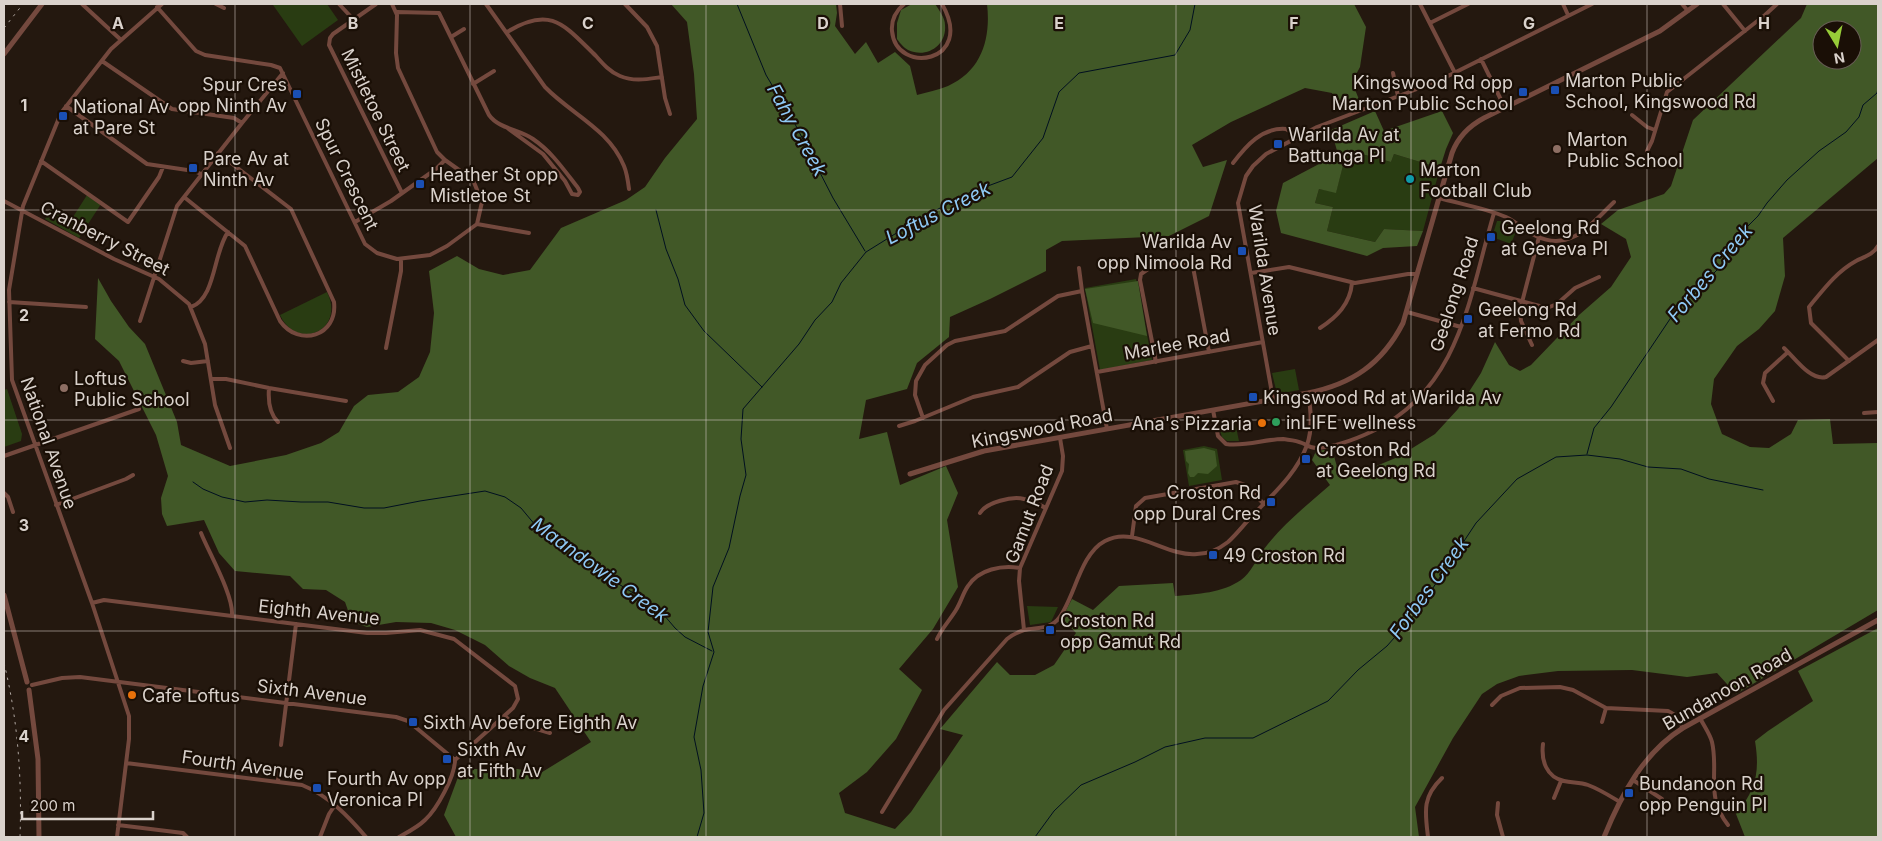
<svg xmlns="http://www.w3.org/2000/svg" width="1882" height="841" font-family="Inter,sans-serif">
	<style>
		.green { fill: #293c12 }
		.forest { fill: #415827; fill-rule: evenodd }
		.lines { fill: none; stroke-linecap: round; stroke-linejoin: round }
		.stream { stroke: #000f20; stroke-width: 1 }
		.minor { stroke: #74493e; stroke-width: 4 }
		.tertiary { stroke: #74493e; stroke-width: 5 }
		.rail { stroke: #afa6a0; stroke-width: 1; stroke-dasharray: 2.5 5; stroke-linecap: butt }
		.grid { fill: none; stroke: #dad2cc; stroke-width: 1; stroke-opacity: 0.55 }
		.transit-dot { fill: #1a4fb4; stroke: #1a0f06; stroke-width: 2 }
		.education-dot { fill: #8d6e63; stroke: #1a0f06; stroke-width: 2 }
		.culture-dot { fill: #0f9aa8; stroke: #1a0f06; stroke-width: 2 }
		.leisure-dot { fill: #2e9e5b; stroke: #1a0f06; stroke-width: 2 }
		.food-dot { fill: #e8710a; stroke: #1a0f06; stroke-width: 2 }
		.labels { text-anchor: middle; dominant-baseline: central; stroke-width: 4.5; stroke-linejoin: round; paint-order: stroke }
		.poi-label { font-size: 18px; fill: #dad2cc; stroke: #1a0f06; text-anchor: start }
		.street-label { font-size: 18px; fill: #dad2cc; stroke: #1a0f06 }
		.water-label { font-size: 19px; font-style: italic; fill: #8fc9f5; stroke: #1a0f06 }
		.grid-label { font-size: 16px; text-anchor: middle; font-weight: bold; fill: #dad2cc; stroke: #1a0f06; stroke-width: 4.5; stroke-linejoin: round; paint-order: stroke }
	</style>
	<rect width="100%" height="100%" fill="#24180f"/>
	<!-- green -->
	<path class="green" d="M275 4H327L338 20 302 46 273 5Z
		M1347 150 1391 162 1394 154 1440 168 1423 231 1384 229 1375 242 1327 231 1333 207 1315 203 1319 189 1336 192Z
		M87 195 101 204 79 238 45 219 53 205 73 217Z
		M1497 221H1500L1517 229 1511 244 1492 237Z
		M1136 279 1152 360 1100 370 1085 288Z
		M327 292C346 330 297 352 280 315Z
		M1295 369 1299 390 1277 394 1272 373Z
		M7 389 22 434 21 441 4 447V390Z
		M1235 422 1239 441H1227L1222 437 1219 427 1222 424Z
		M1204 446 1217 449 1222 480 1189 486 1183 450Z
		M1027 606 1058 607 1051 622 1030 625Z"/>
	<!-- forest -->
	<path class="forest" d="M671 4H836L837 13 835 26 855 54 866 42 878 63 895 52 910 66 917 95C927 92 938 90 948 86 982 71 991 38 987 4H1354L1366 27 1360 67 1352 82 1360 102 1342 110 1332 93 1305 88 1231 122 1192 145 1203 167 1227 160 1209 216 1169 236 1062 241 1046 250V271L990 299 950 317 949 337 917 363 907 389 866 400 859 439 887 432 900 485 946 466 958 493 947 520 958 587 933 629 899 669 922 690 896 739 867 772 839 793 845 813 895 829 911 812 963 735 940 729 997 662 1010 675H1035L1054 665 1076 633 1062 618 1072 599 1093 610 1119 586 1173 583 1175 596C1198 594 1222 593 1241 580 1251 573 1257 558 1264 549 1283 524 1307 505 1330 485L1312 460 1316 451 1332 449 1339 474 1369 469 1398 457 1435 434 1458 409 1481 373 1495 342 1509 365 1520 371 1531 365 1579 315 1611 287 1631 257 1626 239 1601 224 1618 210 1664 194 1671 186 1693 120 1801 18 1807 4H1878V158L1783 238 1785 276 1775 311 1759 329 1737 346 1714 379 1711 404 1722 434 1750 447 1769 448 1791 434 1798 420 1830 419 1833 444 1878 443V610L1736 694 1717 673 1687 677 1632 670 1558 671 1519 676 1497 684 1482 694 1453 738 1415 807 1419 837H456L444 815 461 769H518L539 774 591 742 555 688 530 678 509 666 485 645 455 630 431 623 396 622 367 627 352 622 345 602 326 590 303 589 290 576 235 571 219 553 204 520 167 526 162 514 161 498 168 476 156 435 119 361 95 339 98 278 111 301 129 327 145 344 177 422 181 445 230 466 286 455 321 443 339 432 354 406 368 395 398 392 419 377 430 352 434 313 429 271 457 256 479 269 503 275 530 270 561 228 626 200 645 187 665 158 697 119 694 74 687 22ZM1822 30H1852V60H1822Z
		M912 4H935C939 10 945 18 945 25 947 45 927 59 908 50 904 48 900 43 897 39V23L901 10Z
		M1375 111 1384 131 1442 111 1453 133 1446 149 1440 168 1394 154 1391 162 1347 150 1336 193 1319 189 1315 203 1333 207 1327 231 1375 242 1384 229 1423 231 1417 246 1383 248 1367 256 1281 233 1276 211 1283 183 1338 154 1331 130Z
		M1138 281 1147 336 1093 323 1085 289Z
		M1204 448 1215 451 1217 466 1208 474 1198 473 1194 477H1190L1188 473 1189 464 1186 461 1185 451Z
		M1878 628V837H1745L1736 814C1756 790 1760 772 1755 741L1768 731 1813 701 1798 671Z"/>
	<g class="lines">
		<!-- stream -->
		<path class="stream" d="M737 4 766 75 795 124 833 198 865 251
			M656 210 666 249 678 279 685 305 704 331 762 387
			M1587 454 1594 428 1611 407 1674 313 1723 264 1733 241 1758 216 1767 203 1787 180 1819 151 1846 132 1859 117 1863 105 1877 93 1878 89
			M193 482 203 489 222 497 245 502 267 500 301 502H328L364 508H384L420 501 485 491 505 497 521 508 536 526 561 544 581 551 612 580 658 608 675 628 685 637 712 651
			M697 837 704 813 701 770 694 737 703 686 714 652 708 632 713 587 729 548 740 496 746 475 741 439 743 409 799 344 815 320 832 302 841 283 866 252 919 219 969 193 1012 177 1043 138 1059 92 1079 73 1175 55 1190 30 1195 4
			M1035 837 1054 811 1081 785 1135 762 1165 747 1205 738H1253L1328 701 1358 670 1387 646 1417 612 1476 523 1517 479 1556 457 1587 455 1620 459 1648 467 1681 469 1709 479 1763 490"/>
		<!-- minor -->
		<path class="minor" d="M82 4 120 39
			M216 4 224 8
			M339 4 353 19
			M376 4 333 34 330 38 329 45 402 193
			M486 4 545 87C571 114 609 129 624 166 627 173 628 181 629 189
			M625 4 647 27 657 46 665 98 670 114
			M840 4 842 26
			M904 4C896 11 891 20 892 31 896 76 976 63 942 4
			M1420 4 1455 73
			M1563 4 1568 15
			M1682 4 1688 11
			M1723 4 1745 31
			M157 7 196 51 205 55 271 65 280 68 365 244 377 253 397 259 430 255 447 246 477 224 482 202 473 180 445 160 437 152 398 68 396 53 397 15 392 4
			M397 12 439 13 489 115C499 129 519 129 533 139 552 152 564 170 578 188L580 192 578 195 572 194 565 181 543 154 506 127
			M1430 23 1468 4
			M507 32C551 5 564 25 596 56 603 64 610 72 620 76 634 82 648 79 662 77
			M451 37 464 29
			M1481 59 1505 108
			M102 61 172 109 234 118 242 123
			M1393 73 1398 96
			M473 84 494 71
			M66 106 147 164 194 171 201 174
			M1632 115 1647 127 1655 130
			M1647 151 1652 141 1667 92 1765 15 1777 4
			M41 161 128 222 159 177 163 167
			M1233 163C1246 146 1262 127 1286 129L1291 132 1294 138
			M184 197 245 246 280 321C299 348 338 336 334 302L291 209 218 153
			M1439 198C1461 204 1485 208 1506 217 1517 222 1525 231 1536 236 1571 253 1592 223 1614 202
			M4 201 114 259 159 279 189 304 205 344 215 405 230 448
			M355 222 391 201 436 169 445 160
			M477 224 529 233
			M1079 268 1082 291 1107 429
			M1251 273 1289 267 1355 283 1408 274H1417
			M1473 288 1547 308 1557 304 1575 288 1599 277
			M9 302 86 307
			M191 307C216 298 213 253 228 232
			M1407 312 1461 327
			M140 321 177 206 242 123 283 73
			M1320 328C1337 317 1350 304 1352 283
			M1532 345 1521 321 1520 310 1539 237
			M386 348 401 271V260
			M1784 348C1795 358 1810 381 1826 377L1878 340
			M183 361 191 363 208 361
			M1849 361 1811 323 1809 307C1823 290 1836 272 1856 261 1864 257 1874 254 1878 246
			M1156 362 1140 280 1141 274 1148 269 1186 263 1193 267 1209 352
			M1097 372 1263 342
			M211 379H226L269 388 346 401
			M269 388C268 400 269 413 278 422
			M1273 399 1238 203 1246 176 1253 166 1266 154 1317 127 1438 81 1592 4
			M1773 401 1763 383 1765 373 1788 352
			M1213 410 1218 436 1226 444C1245 447 1265 439 1283 439 1289 440 1296 440 1302 443 1307 445 1310 448 1316 448 1335 447 1356 439 1373 431 1461 388 1469 296 1494 213
			M1864 413 1878 412
			M923 418 915 395 916 381 925 365 947 345 955 341 1005 331 1058 296 1082 291
			M899 426 915 421 973 397 1018 387 1070 352 1092 346
			M4 456 139 409
			M4 493 8 497 13 512
			M56 505 126 479 133 475
			M980 513C987 502 1012 496 1024 499 1031 500 1039 505 1046 508
			M201 533C209 553 234 596 232 616
			M1132 536 1136 506 1145 498 1236 482 1245 485 1264 504
			M92 603 104 600 367 633H386L420 630 454 639 515 686 518 699 513 708 455 760
			M1024 630 1019 581 1020 568 1062 471 1063 456 1060 438
			M937 639C942 628 950 620 956 610 961 602 963 593 968 586 979 569 1002 565 1020 568
			M32 685 62 678 80 677 396 717 408 721 455 760
			M1492 705 1501 696 1520 688 1560 687 1573 690 1606 708 1668 711 1675 715 1683 728
			M505 716 510 721 550 733
			M1700 718C1704 726 1710 734 1712 742 1719 772 1705 796 1728 825
			M1602 722 1606 708
			M1543 744C1541 760 1546 777 1564 781 1572 783 1580 782 1588 785 1599 789 1610 796 1620 802
			M281 745 296 624
			M126 763 302 785C329 796 348 816 366 837
			M1633 780 1662 799
			M278 781 279 771
			M1554 798 1561 781
			M1498 803 1497 815 1503 837
			M882 812 944 710 1007 639C1012 635 1018 632 1024 630 1036 627 1050 630 1059 618 1075 597 1080 554 1105 541 1135 525 1166 557 1197 554 1208 554 1219 549 1228 542 1237 534 1245 523 1254 514 1274 493 1297 473 1307 445 1313 428 1311 410 1308 393
			M118 825 183 833 187 837
			M117 837 129 739V716L92 603 12 380 9 290 23 206 61 113 111 49 162 4
			M320 837 329 814 335 805
			M399 837C408 832 418 827 425 820 437 809 455 776 455 760
			M1428 837C1425 812 1422 797 1442 778"/>
		<!-- tertiary -->
		<path class="tertiary" d="M4 54 42 4
			M910 474 984 451 1308 393C1352 384 1382 364 1403 323L1452 153C1458 137 1469 126 1484 118L1660 31 1697 4
			M4 595 27 682
			M29 690 38 759 39 837
			M1604 837C1621 795 1644 752 1683 728L1878 620"/>
		<!-- rail -->
		<path class="rail" d="M4 28 23 4
			M4 663C18 720 22 779 20 837"/>
	</g>
	<!-- grid -->
	<path class="grid" d="M235 4V837M470 4V837M706 4V837M941 4V837M1176 4V837M1411 4V837M1647 4V837M4 210H1878M4 420H1878M4 631H1878"/>
	<!-- markers -->
	<g class="transit-dot">
		<rect x="1550" y="85" width="10" height="10" rx="2.5"/>
		<rect x="1518" y="87" width="10" height="10" rx="2.5"/>
		<rect x="292" y="89" width="10" height="10" rx="2.5"/>
		<rect x="58" y="111" width="10" height="10" rx="2.5"/>
		<rect x="1273" y="139" width="10" height="10" rx="2.5"/>
		<rect x="188" y="163" width="10" height="10" rx="2.5"/>
		<rect x="415" y="179" width="10" height="10" rx="2.5"/>
		<rect x="1486" y="232" width="10" height="10" rx="2.5"/>
		<rect x="1237" y="246" width="10" height="10" rx="2.5"/>
		<rect x="1463" y="314" width="10" height="10" rx="2.5"/>
		<rect x="1248" y="392" width="10" height="10" rx="2.5"/>
		<rect x="1301" y="454" width="10" height="10" rx="2.5"/>
		<rect x="1266" y="497" width="10" height="10" rx="2.5"/>
		<rect x="1208" y="550" width="10" height="10" rx="2.5"/>
		<rect x="1045" y="625" width="10" height="10" rx="2.5"/>
		<rect x="408" y="717" width="10" height="10" rx="2.5"/>
		<rect x="442" y="754" width="10" height="10" rx="2.5"/>
		<rect x="312" y="783" width="10" height="10" rx="2.5"/>
		<rect x="1624" y="788" width="10" height="10" rx="2.5"/>
	</g>
	<g class="education-dot">
		<circle cx="1557" cy="149" r="5"/>
		<circle cx="64" cy="388" r="5"/>
	</g>
	<circle class="culture-dot" cx="1410" cy="179" r="5"/>
	<circle class="leisure-dot" cx="1276" cy="422" r="5"/>
	<g class="food-dot">
		<circle cx="1262" cy="423" r="5"/>
		<circle cx="132" cy="695" r="5"/>
	</g>
	<g class="labels">
		<!-- poi labels -->
		<g class="poi-label">
			<text x="1565" y="80">Marton Public<tspan x="1565" dy="21">School, Kingswood Rd</tspan></text>
			<text x="1513" y="82" text-anchor="end">Kingswood Rd opp<tspan x="1513" dy="21">Marton Public School</tspan></text>
			<text x="287" y="84" text-anchor="end">Spur Cres<tspan x="287" dy="21">opp Ninth Av</tspan></text>
			<text x="73" y="106">National Av<tspan x="73" dy="21">at Pare St</tspan></text>
			<text x="1288" y="134">Warilda Av at<tspan x="1288" dy="21">Battunga Pl</tspan></text>
			<text x="1567" y="139">Marton<tspan x="1567" dy="21">Public School</tspan></text>
			<text x="203" y="158">Pare Av at<tspan x="203" dy="21">Ninth Av</tspan></text>
			<text x="1420" y="169">Marton<tspan x="1420" dy="21">Football Club</tspan></text>
			<text x="430" y="174">Heather St opp<tspan x="430" dy="21">Mistletoe St</tspan></text>
			<text x="1501" y="227">Geelong Rd<tspan x="1501" dy="21">at Geneva Pl</tspan></text>
			<text x="1232" y="241" text-anchor="end">Warilda Av<tspan x="1232" dy="21">opp Nimoola Rd</tspan></text>
			<text x="1478" y="309">Geelong Rd<tspan x="1478" dy="21">at Fermo Rd</tspan></text>
			<text x="74" y="378">Loftus<tspan x="74" dy="21">Public School</tspan></text>
			<text x="1263" y="397">Kingswood Rd at Warilda Av</text>
			<text x="1286" y="422">inLIFE wellness</text>
			<text x="1252" y="423" text-anchor="end">Ana's Pizzaria</text>
			<text x="1316" y="449">Croston Rd<tspan x="1316" dy="21">at Geelong Rd</tspan></text>
			<text x="1261" y="492" text-anchor="end">Croston Rd<tspan x="1261" dy="21">opp Dural Cres</tspan></text>
			<text x="1223" y="555">49 Croston Rd</text>
			<text x="1060" y="620">Croston Rd<tspan x="1060" dy="21">opp Gamut Rd</tspan></text>
			<text x="142" y="695">Cafe Loftus</text>
			<text x="423" y="722">Sixth Av before Eighth Av</text>
			<text x="457" y="749">Sixth Av<tspan x="457" dy="21">at Fifth Av</tspan></text>
			<text x="327" y="778">Fourth Av opp<tspan x="327" dy="21">Veronica Pl</tspan></text>
			<text x="1639" y="783">Bundanoon Rd<tspan x="1639" dy="21">opp Penguin Pl</tspan></text>
		</g>
		<!-- street labels -->
		<g class="street-label">
			<text transform="translate(376 110) rotate(64)">Mistletoe Street</text>
			<text transform="translate(347 174) rotate(64)">Spur Crescent</text>
			<text transform="translate(105 238) rotate(27)">Cranberry Street</text>
			<text transform="translate(1265 270) rotate(81)">Warilda Avenue</text>
			<text transform="translate(1454 294) rotate(-72)">Geelong Road</text>
			<text transform="translate(1177 344) rotate(-10)">Marlee Road</text>
			<text transform="translate(1042 428) rotate(-11)">Kingswood Road</text>
			<text transform="translate(49 443) rotate(71)">National Avenue</text>
			<text transform="translate(1029 514) rotate(-69)">Gamut Road</text>
			<text transform="translate(319 612) rotate(6)">Eighth Avenue</text>
			<text transform="translate(1727 689) rotate(-30)">Bundanoon Road</text>
			<text transform="translate(312 692) rotate(7)">Sixth Avenue</text>
			<text transform="translate(243 765) rotate(8)">Fourth Avenue</text>
		</g>
		<!-- water labels -->
		<g class="water-label">
			<text transform="translate(797 130) rotate(61)">Fahy Creek</text>
			<text transform="translate(938 213) rotate(-27)">Loftus Creek</text>
			<text transform="translate(1710 273) rotate(-50)">Forbes Creek</text>
			<text transform="translate(600 570) rotate(36)">Maandowie Creek</text>
			<text transform="translate(1429 588) rotate(-54)">Forbes Creek</text>
		</g>
	</g>
	<g class="grid-label">
		<text x="118" y="29">A</text>
		<text x="353" y="29">B</text>
		<text x="588" y="29">C</text>
		<text x="823" y="29">D</text>
		<text x="1059" y="29">E</text>
		<text x="1294" y="29">F</text>
		<text x="1529" y="29">G</text>
		<text x="1764" y="29">H</text>
		<text x="24" y="111">1</text>
		<text x="24" y="321">2</text>
		<text x="24" y="531">3</text>
		<text x="24" y="742">4</text>
	</g>
	<!-- border -->
	<rect width="1882" height="841" fill="none" stroke="#dad2cc" stroke-width="10"/>
	<!-- north arrow -->
	<g transform="translate(1837 45) rotate(170)"><circle r="24" fill="#1a0f06" stroke="#675d55"/>
	<path d="M0-4L9 19L0 12L-9 19Z" fill="#97cc38"/>
	<text y="-8" font-size="14" font-weight="bold" text-anchor="middle" fill="#dad2cc">N</text>
	</g>
	<!-- scale -->
	<path d="M22 811v8h131v-8" fill="none" stroke="#dad2cc" stroke-width="2.5"/>
	<text x="30" y="811" font-size="15" fill="#dad2cc" stroke="#1a0f06" stroke-width="4" paint-order="stroke">200 m</text>
</svg>
